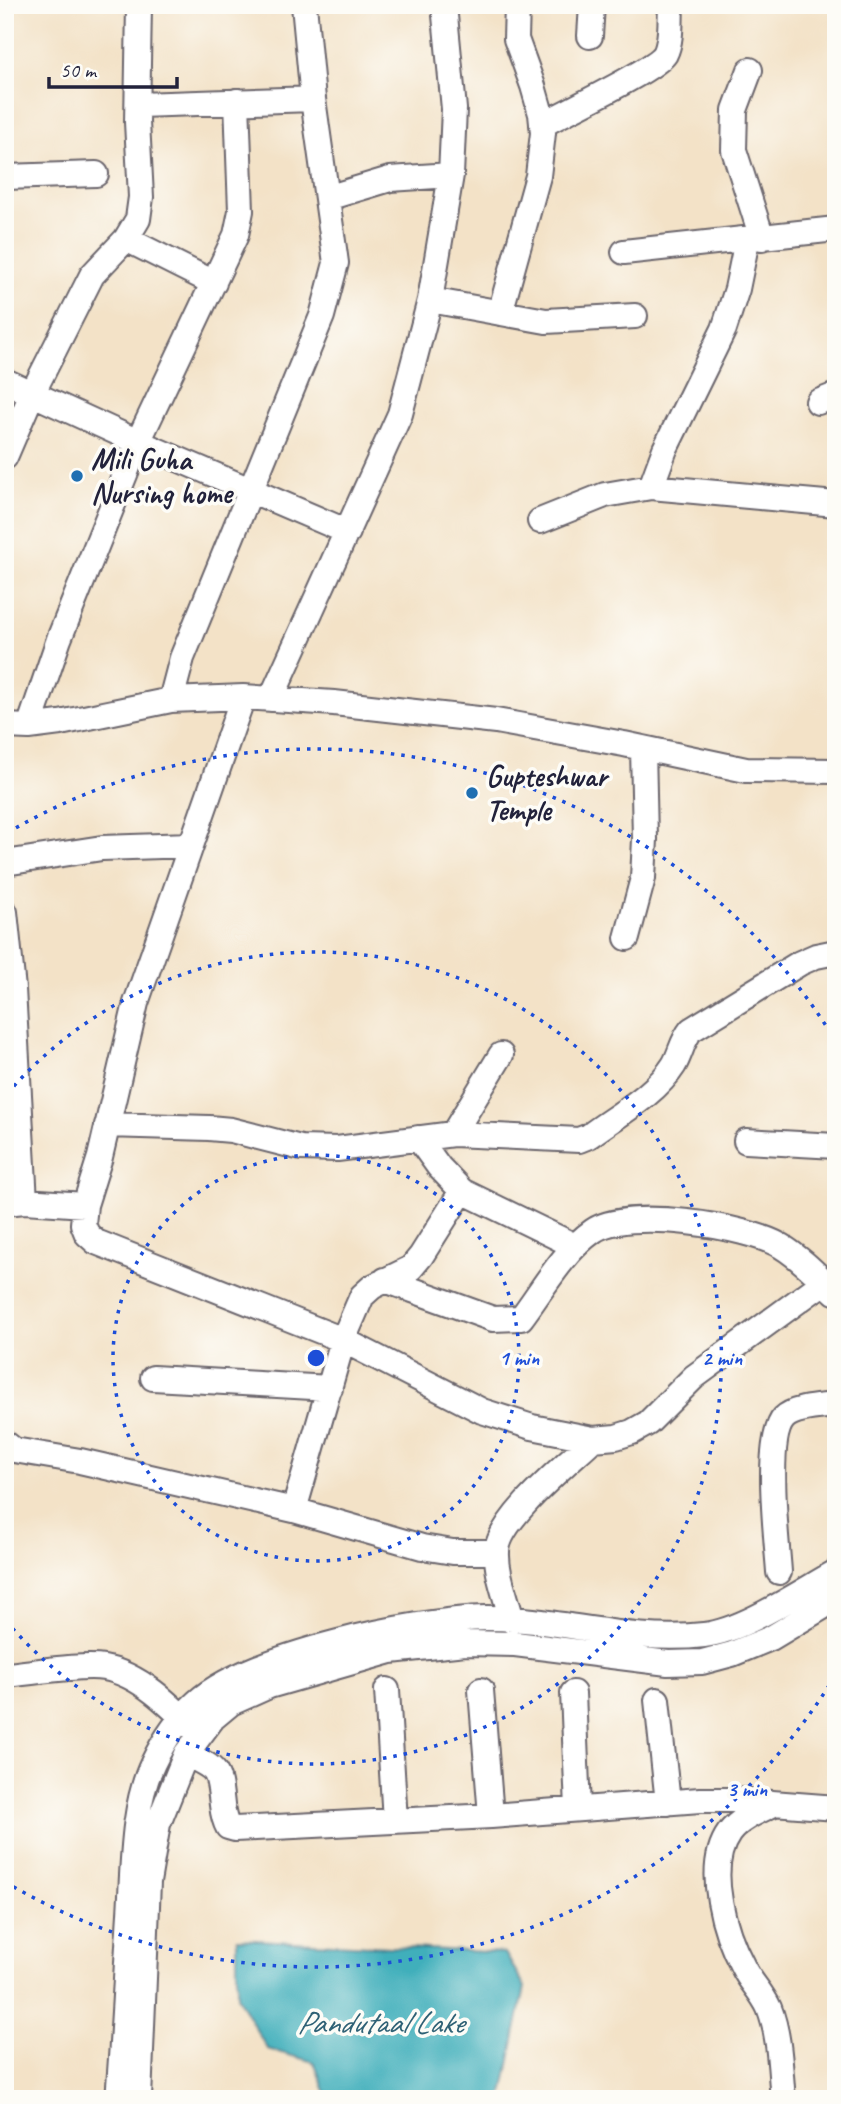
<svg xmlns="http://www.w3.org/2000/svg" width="841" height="2104" font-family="Caveat,sans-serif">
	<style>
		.water { fill: #3fafbb; stroke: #30687b; stroke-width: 2 }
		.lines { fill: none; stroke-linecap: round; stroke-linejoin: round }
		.minor-casing { stroke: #6b656c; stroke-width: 28 }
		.minor { stroke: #fff; stroke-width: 24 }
		.ring { fill: none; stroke: #1d4ed8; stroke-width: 3.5; stroke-dasharray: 3.5 7 }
		.poi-dot { fill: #1f6fb2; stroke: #fdfcf7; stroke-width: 2.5 }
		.labels { text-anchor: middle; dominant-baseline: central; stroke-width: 7; stroke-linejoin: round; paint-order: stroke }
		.poi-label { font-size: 30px; font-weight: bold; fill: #22223b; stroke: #fdfcf7; text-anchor: start }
		.water-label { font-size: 32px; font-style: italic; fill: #2f6175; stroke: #fdfcf7 }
		.centre { fill: #1d4ed8; stroke: #fdfcf7; stroke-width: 3.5 }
		.ring-label { font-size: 21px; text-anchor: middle; font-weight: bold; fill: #1d4ed8; stroke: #fdfcf7; stroke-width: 7; stroke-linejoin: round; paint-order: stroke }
	</style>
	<rect width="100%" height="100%" fill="#fdfcf7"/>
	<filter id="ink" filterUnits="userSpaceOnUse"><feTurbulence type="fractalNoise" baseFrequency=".0143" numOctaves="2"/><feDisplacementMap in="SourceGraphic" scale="14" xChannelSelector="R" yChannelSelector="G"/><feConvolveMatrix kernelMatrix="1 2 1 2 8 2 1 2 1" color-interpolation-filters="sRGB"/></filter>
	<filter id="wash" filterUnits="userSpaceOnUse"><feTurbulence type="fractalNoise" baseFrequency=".00686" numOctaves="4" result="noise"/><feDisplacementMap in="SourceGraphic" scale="28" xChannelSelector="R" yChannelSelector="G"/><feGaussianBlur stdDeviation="1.57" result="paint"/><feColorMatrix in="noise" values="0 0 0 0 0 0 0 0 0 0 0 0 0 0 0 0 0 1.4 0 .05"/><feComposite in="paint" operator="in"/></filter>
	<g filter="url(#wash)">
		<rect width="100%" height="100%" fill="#f3e2c7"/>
		<!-- water -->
		<path class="water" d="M237 1939 505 1953 525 1987 502 2099H328L314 2062 267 2049 237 1996Z"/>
	</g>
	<g filter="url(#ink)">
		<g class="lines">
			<defs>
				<path id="minor" d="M590 36 592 5
					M750 70 735 110 734 150 762 238
					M139 105 313 99
					M542 125C563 113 656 69 665 54 672 40 670 20 671 5
					M5 177 96 174
					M327 198 390 179 451 175
					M126 239 214 283
					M624 252 836 229
					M430 300 546 321 635 316
					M500 313 538 176 543 133 541 114 533 86 516 39 517 5
					M5 381 138 442 348 532
					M818 402 836 395
					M5 457 32 394 92 275 126 239 138 219 141 197 137 122 139 5
					M651 487 665 449 724 329 737 289 747 240
					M540 521 605 495 651 487 836 504
					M243 697 136 1003 100 1157 85 1205 83 1224 87 1234 96 1242 343 1340 482 1411 532 1427 593 1439 616 1437 632 1432 648 1423 694 1377 824 1282
					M271 699 400 414 430 300 451 175 454 109 444 5
					M171 700 182 658 322 316 336 263 313 99 304 5
					M5 726 29 727 60 723 171 700 243 697 334 703 496 721 624 744 746 770 836 771
					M29 727 59 639 138 442 236 235 241 211 237 101
					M5 863 102 848 190 845
					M5 912 13 989 25 1201
					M627 938 643 878 645 839 643 748
					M107 1125 209 1128 231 1130 301 1148 337 1149 453 1134 579 1140 589 1136C617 1115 655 1095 674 1065 681 1053 682 1041 691 1030L800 963 816 956 836 952
					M453 1134 501 1055
					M418 1138 439 1167 462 1191 575 1246
					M746 1141 836 1146
					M5 1203 25 1201 85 1205
					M385 1280 493 1319 521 1318C543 1289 563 1252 593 1231 627 1207 747 1226 781 1246 801 1258 818 1276 835 1292
					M153 1378 330 1388
					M5 1443 14 1450 80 1461 294 1510 422 1547 453 1552H497
					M294 1510 343 1340 362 1296 372 1287 411 1268 421 1256 462 1191
					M779 1572C777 1541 764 1439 784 1418 795 1407 821 1407 836 1405
					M512 1621C507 1599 496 1574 497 1552 497 1520 569 1462 593 1439
					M5 1675C30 1673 82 1664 104 1668 139 1674 170 1705 194 1729
					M387 1690 395 1821
					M481 1690 491 1816
					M573 1693 578 1809
					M657 1700 668 1803
					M186 1754C219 1770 218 1769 222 1805 223 1814 224 1820 228 1827L235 1829 491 1816 700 1800H736L836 1808
					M774 1804C759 1811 739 1819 729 1833 704 1868 725 1934 743 1967 750 1982 762 1992 769 2008 780 2036 780 2069 783 2099
					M118 2099C123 2037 126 1975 130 1914 133 1867 132 1806 153 1763 163 1742 179 1718 197 1702 249 1655 416 1619 487 1618 559 1618 631 1644 704 1635 743 1631 800 1592 836 1572
					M139 2099 148 1882 158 1824 186 1754 213 1718 231 1703 269 1686 391 1651 465 1643 515 1644 668 1663 702 1662 732 1654 771 1638 836 1599"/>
			</defs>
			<!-- minor casing -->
			<use href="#minor" class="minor-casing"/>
			<!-- minor -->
			<use href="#minor" class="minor"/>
		</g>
	</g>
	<!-- distance rings -->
	<g class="ring">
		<circle cx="316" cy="1358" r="203"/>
		<path d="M7 1094A406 406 0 1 1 7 1622"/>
		<path d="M835 1676A609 609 0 0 1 7 1883M7 833A609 609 0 0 1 835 1040"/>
	</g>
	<!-- markers -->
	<g class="poi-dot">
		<circle cx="77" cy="476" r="7"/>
		<circle cx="472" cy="793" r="7"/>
	</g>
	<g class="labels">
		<!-- poi labels -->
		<g class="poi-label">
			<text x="91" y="459">Mili Guha<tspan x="91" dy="34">Nursing home</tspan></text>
			<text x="486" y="776">Gupteshwar<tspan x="486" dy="34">Temple</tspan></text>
		</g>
		<!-- water labels -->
		<g class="water-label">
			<text x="380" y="2022">Pandutaal Lake</text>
		</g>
	</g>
	<circle cx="316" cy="1358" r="10" class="centre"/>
	<g class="ring-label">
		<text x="519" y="1365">1 min</text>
		<text x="722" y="1365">2 min</text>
		<text x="747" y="1796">3 min</text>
	</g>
	<!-- margin -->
	<rect width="841" height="2104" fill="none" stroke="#fdfcf7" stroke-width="28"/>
	<!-- scale -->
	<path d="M49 77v10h128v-10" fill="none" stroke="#22223b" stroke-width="3.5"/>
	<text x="60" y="77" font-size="21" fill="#22223b" stroke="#fdfcf7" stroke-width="5" paint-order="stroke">50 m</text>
</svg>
